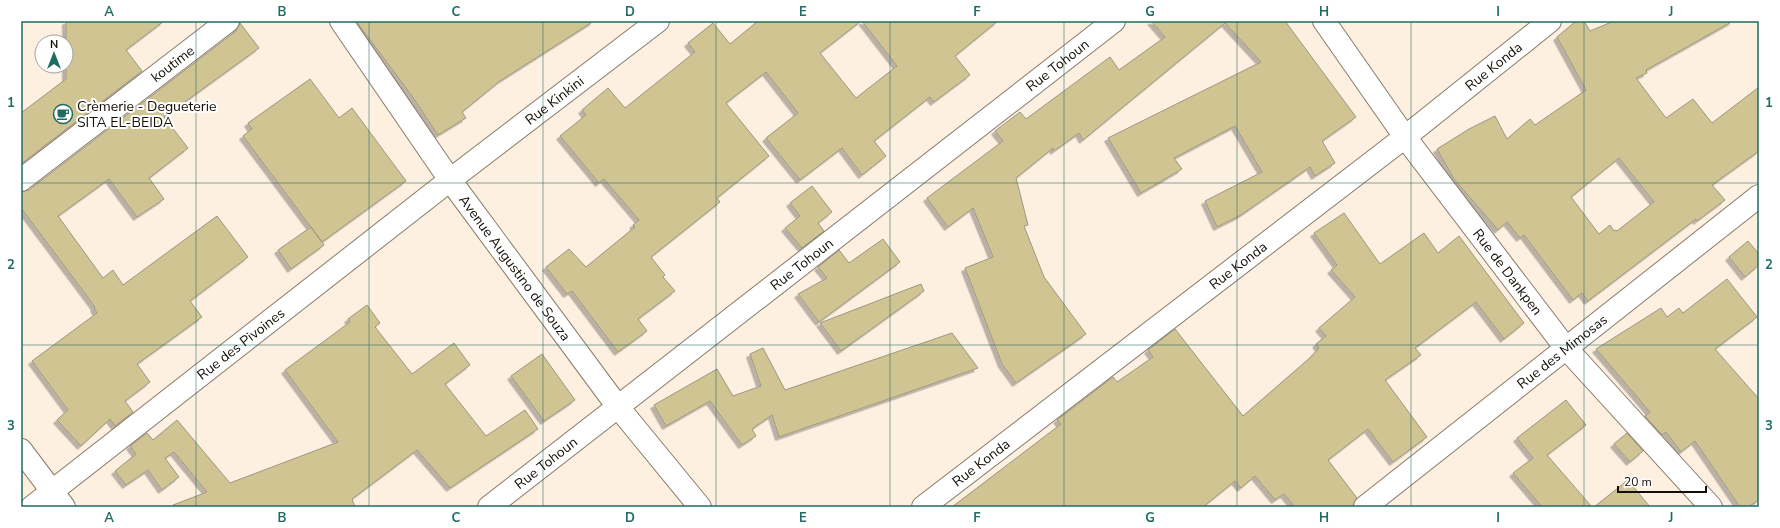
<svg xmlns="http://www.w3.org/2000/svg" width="1780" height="528" font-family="'Nunito Sans',sans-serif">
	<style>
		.building { fill: #d0c492; stroke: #9c9781; fill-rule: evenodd; filter: url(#shadow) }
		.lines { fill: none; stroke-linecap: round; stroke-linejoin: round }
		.minor-casing { stroke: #897a68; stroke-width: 24 }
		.secondary-casing { stroke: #897a68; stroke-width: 24 }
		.minor { stroke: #fff; stroke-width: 22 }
		.secondary { stroke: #fff; stroke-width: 22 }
		.grid { fill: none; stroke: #216b65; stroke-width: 1; stroke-opacity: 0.55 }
		.labels { text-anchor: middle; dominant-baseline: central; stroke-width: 4; stroke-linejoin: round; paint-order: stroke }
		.street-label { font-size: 14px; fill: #130e07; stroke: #fff }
		.poi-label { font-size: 14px; fill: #130e07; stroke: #fff; text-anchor: start }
		.neatline { fill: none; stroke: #216b65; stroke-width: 1.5 }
		.grid-label { font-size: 13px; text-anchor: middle; font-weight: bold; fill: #216b65 }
	</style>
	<defs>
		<filter id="shadow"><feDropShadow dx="-3.5" dy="3.5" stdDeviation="0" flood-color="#0004"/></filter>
	</defs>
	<rect width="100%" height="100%" fill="#fdf0e0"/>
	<!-- building -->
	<path class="building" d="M66 21H164L126 50 142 71 21 164V113L66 79Z
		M356 21H594L500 81 462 112 466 118 438 135 412 96Z
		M758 21H861L820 53 856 98 897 66 862 21H998L955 56 970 75 934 102 930 97 874 141 886 156 862 175 842 148 800 180 766 138 798 113 766 72 726 103 769 156 717 198 720 202 651 257 665 275 663 277 675 291 638 319 647 331 618 352 572 291 567 294 546 267 569 249 586 267 635 227 633 225 639 220 604 179 599 183 560 136 586 115 582 110 608 88 625 108 695 52 688 43 713 23 730 44Z
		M1151 21H1285L1356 117 1322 141 1335 163 1315 176 1310 167 1241 215 1217 227 1205 201 1262 172 1235 126 1174 158 1182 169 1141 193 1108 138 1261 62 1225 23 1083 140 1079 133 1054 151 1053 148 1016 178 1028 225 1024 226 1044 277 1086 334 1016 383 1002 364 965 268 993 257 973 208 948 227 927 198 1003 141 995 131 1020 112 1026 119 1110 57 1119 70 1165 37Z
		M1576 21H1584L1590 31 1614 21H1733L1646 70 1647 73 1636 78 1666 118 1693 99 1712 123 1759 87V151L1712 185 1725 200 1697 221 1696 219 1588 301 1582 293 1573 300 1524 235 1520 238 1507 222 1498 230 1454 179 1437 149 1469 129 1495 116 1507 139 1530 119 1535 125 1586 90 1557 37ZM1619 158 1654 202 1617 231 1616 230 1614 231 1610 225 1599 234 1571 197Z
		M240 23 259 48 164 117 188 148 149 178 164 199 137 217 109 179 58 216 103 278 113 270 123 285 217 216 248 257 190 301 202 317 137 364 150 382 125 401 133 412 115 426 110 419 81 446 57 420 68 410 32 361 97 313 94 308 95 307 21 208V192L29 190 236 31Z
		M310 79 339 118 352 108 406 181 322 242 243 136 252 129 248 123Z
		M812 186 832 212 818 223 824 231 802 248 785 228 800 216 790 203Z
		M1344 213 1380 264 1424 233 1438 253 1459 236 1524 323 1504 339 1476 302 1415 348 1421 355 1385 380 1427 437 1393 462 1368 429 1328 460 1357 498 1353 507H1295L1284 494 1275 500 1255 476 1241 488 1235 481 1203 507H952L1061 424 1057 420 1113 377 1117 382 1153 357 1148 350 1175 329 1243 416 1311 357 1319 348 1316 344 1326 336 1319 328 1355 297 1331 270 1337 265 1314 233Z
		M311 227 324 245 291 269 278 250Z
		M883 239 900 262 819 322 798 294 827 278 818 267 839 250 849 263Z
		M1748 241 1759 254V265L1745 277 1729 257Z
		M1727 279 1757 317 1715 349 1759 399V500L1748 507H1740L1695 441 1681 452 1666 432 1662 435 1645 416 1650 412 1596 349 1661 308 1667 317 1679 308 1683 313Z
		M921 284 924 291 841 351 820 323Z
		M367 305 380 323 375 327 412 374 454 343 470 365 445 384 486 436 525 410 538 429 450 488 417 450 352 499 355 507H174L173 505 207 492 174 452 165 458 179 477 162 490 148 470 126 485 115 471 136 454 130 446 147 433 153 440 177 420 230 483 338 442 285 370 350 322 348 319Z
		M952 333 978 368 779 437 772 415 752 429 756 436 742 445 710 401 666 426 654 405 717 369 733 396 761 386 750 354 763 348 785 390Z
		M542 354 575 400 544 421 511 376Z
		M1566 400 1586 425 1547 455 1592 507H1542L1513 473 1533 458 1517 438Z
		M1627 433 1643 451 1630 462 1614 444Z
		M1628 480 1650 507H1594Z"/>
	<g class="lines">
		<defs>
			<g id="minor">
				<path id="s1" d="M1324 21 1405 137 1565 347 1711 507"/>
				<path id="s2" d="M21 180 228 21"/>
				<path d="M21 450 64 507"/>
				<path id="s3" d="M32 507 450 180 658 21"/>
				<path id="s4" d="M489 507 1114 21"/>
				<path id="s5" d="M923 507 1405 137 1550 21"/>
				<path id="s6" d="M1365 507 1759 196"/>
			</g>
			<g id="secondary">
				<path id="s7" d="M341 21 450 180 618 407 700 507"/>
			</g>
		</defs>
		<!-- minor casing -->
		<use href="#minor" class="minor-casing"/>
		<!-- secondary casing -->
		<use href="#secondary" class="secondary-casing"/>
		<!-- minor -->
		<use href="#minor" class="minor"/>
		<!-- secondary -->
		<use href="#secondary" class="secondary"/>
	</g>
	<!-- grid -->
	<path class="grid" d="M196 21V507M369 21V507M543 21V507M716 21V507M890 21V507M1064 21V507M1237 21V507M1411 21V507M1584 21V507M21 183H1759M21 345H1759"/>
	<!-- icons -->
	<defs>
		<symbol id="cafe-ring" viewBox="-11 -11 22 22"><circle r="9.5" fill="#fff" stroke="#216b65" stroke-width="1.5"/><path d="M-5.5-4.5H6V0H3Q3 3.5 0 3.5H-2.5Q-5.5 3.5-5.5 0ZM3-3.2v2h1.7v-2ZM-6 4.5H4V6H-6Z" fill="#216b65"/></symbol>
	</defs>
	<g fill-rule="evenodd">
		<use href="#cafe-ring" x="52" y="103" width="22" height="22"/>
	</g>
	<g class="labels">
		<!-- street labels -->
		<g class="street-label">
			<text stroke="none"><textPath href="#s2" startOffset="191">koutime</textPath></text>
			<text stroke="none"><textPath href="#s4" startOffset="720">Rue Tohoun</textPath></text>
			<text stroke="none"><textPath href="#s5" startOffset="721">Rue Konda</textPath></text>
			<text stroke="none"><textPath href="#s3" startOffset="662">Rue Kinkini</textPath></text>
			<text stroke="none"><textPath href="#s4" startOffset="396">Rue Tohoun</textPath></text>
			<text stroke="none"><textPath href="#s5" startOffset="397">Rue Konda</textPath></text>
			<text stroke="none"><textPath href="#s7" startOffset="302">Avenue Augustino de Souza</textPath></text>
			<text stroke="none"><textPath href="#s1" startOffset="311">Rue de Dankpen</textPath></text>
			<text stroke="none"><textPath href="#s3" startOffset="265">Rue des Pivoines</textPath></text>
			<text stroke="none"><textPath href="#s6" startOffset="251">Rue des Mimosas</textPath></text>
			<text stroke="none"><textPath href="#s4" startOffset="72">Rue Tohoun</textPath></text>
			<text stroke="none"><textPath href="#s5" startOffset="73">Rue Konda</textPath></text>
		</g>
		<!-- poi labels -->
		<g class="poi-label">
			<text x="77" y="106">Crèmerie - Degueterie<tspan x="77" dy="16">SITA EL-BEIDA</tspan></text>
		</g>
	</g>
	<!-- border -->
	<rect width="1780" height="528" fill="none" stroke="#ffffff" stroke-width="44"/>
	<!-- north arrow -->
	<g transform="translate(54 54)"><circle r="19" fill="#ffffff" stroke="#a19f9c"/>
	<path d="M0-3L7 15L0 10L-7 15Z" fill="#216b65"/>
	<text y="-6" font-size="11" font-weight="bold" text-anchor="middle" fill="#130e07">N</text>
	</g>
	<!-- scale -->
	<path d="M1618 486v6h88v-6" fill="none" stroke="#130e07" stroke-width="2"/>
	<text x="1624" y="486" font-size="12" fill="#130e07" stroke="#ffffff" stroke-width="3" paint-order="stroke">20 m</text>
	<rect x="22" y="22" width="1736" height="484" class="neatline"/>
	<g class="grid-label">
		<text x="109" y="16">A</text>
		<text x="282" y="16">B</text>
		<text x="456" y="16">C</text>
		<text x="630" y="16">D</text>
		<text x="803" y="16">E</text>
		<text x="977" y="16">F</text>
		<text x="1150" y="16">G</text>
		<text x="1324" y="16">H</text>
		<text x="1498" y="16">I</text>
		<text x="1671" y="16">J</text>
		<text x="11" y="107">1</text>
		<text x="1769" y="107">1</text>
		<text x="11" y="269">2</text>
		<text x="1769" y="269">2</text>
		<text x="11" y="430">3</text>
		<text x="1769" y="430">3</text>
		<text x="109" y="522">A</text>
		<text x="282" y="522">B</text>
		<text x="456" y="522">C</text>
		<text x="630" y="522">D</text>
		<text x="803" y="522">E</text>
		<text x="977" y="522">F</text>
		<text x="1150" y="522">G</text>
		<text x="1324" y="522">H</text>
		<text x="1498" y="522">I</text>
		<text x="1671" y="522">J</text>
	</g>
</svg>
